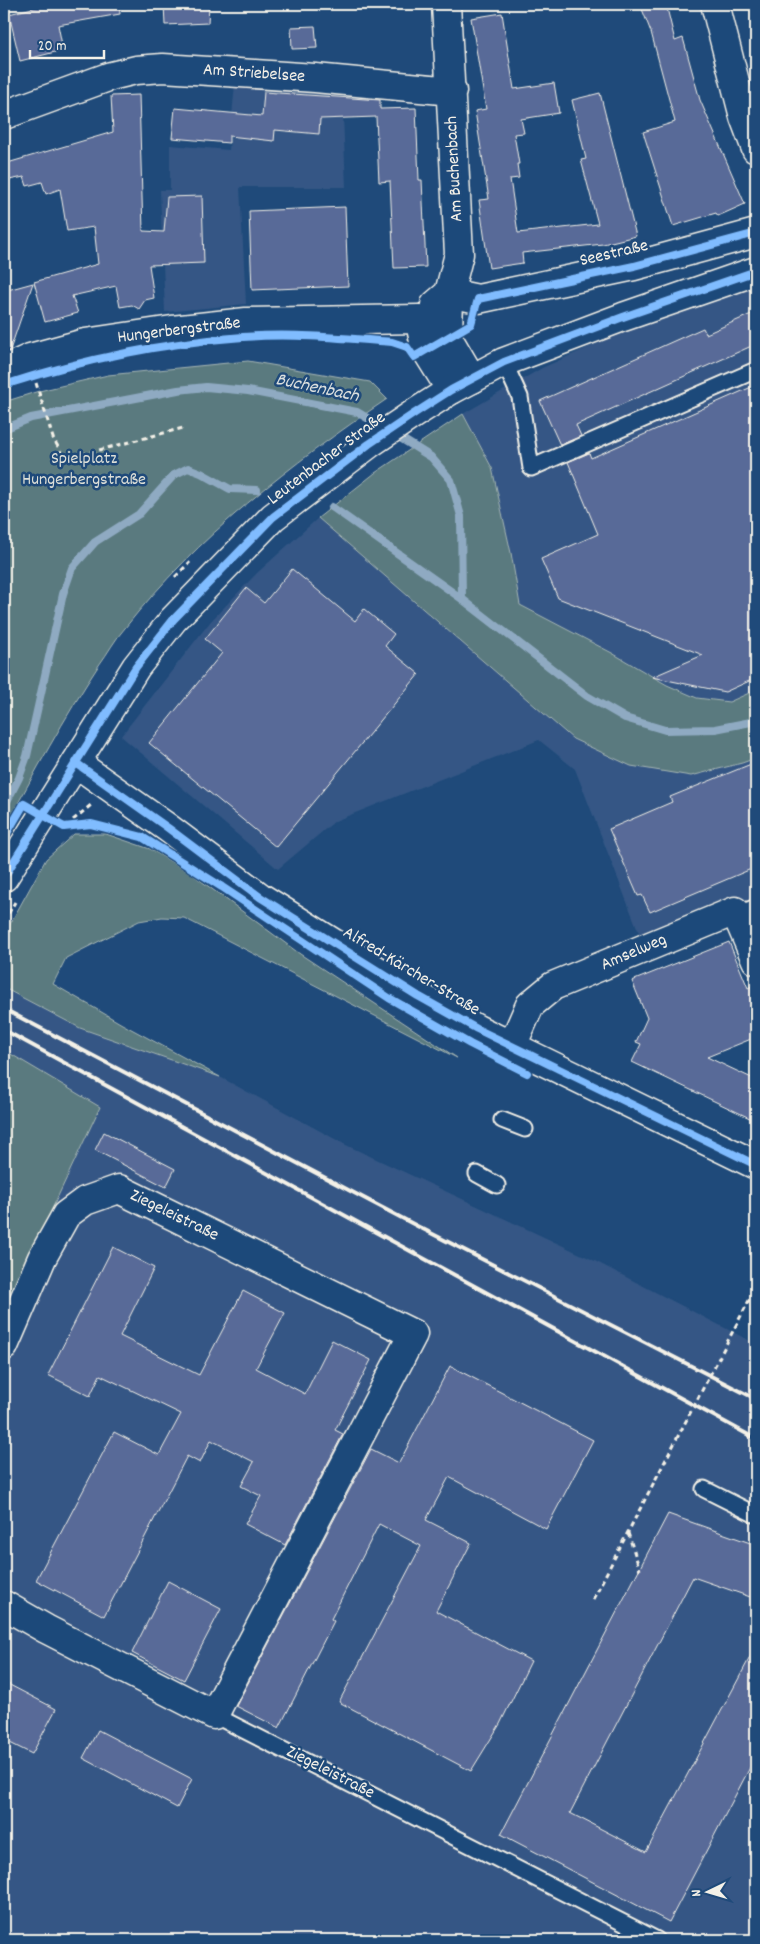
<svg xmlns="http://www.w3.org/2000/svg" width="760" height="1944" font-family="Dekko,sans-serif">
	<style>
		.built { fill: #345785 }
		.green { fill: #5a7a7f; stroke: #a7b6b4 }
		.lines { fill: none; stroke-linecap: round; stroke-linejoin: round }
		.stream { stroke: #8faac2; stroke-width: 8 }
		.building { fill: #596a98; stroke: #f4f1e8 }
		.service-casing { stroke: #f4f1e8; stroke-width: 19 }
		.minor-casing { stroke: #f4f1e8; stroke-width: 31 }
		.tertiary-casing { stroke: #f4f1e8; stroke-width: 31 }
		.path { stroke: #f4f1e8; stroke-width: 3; stroke-dasharray: 5 4; stroke-linecap: butt }
		.service { stroke: #1f4a7a; stroke-width: 15 }
		.minor { stroke: #1f4a7a; stroke-width: 28 }
		.tertiary { stroke: #1f4a7a; stroke-width: 28 }
		.rail { stroke: #f4f1e8; stroke-width: 4 }
		.path-bridge { stroke: #f4f1e8; stroke-width: 3; stroke-dasharray: 5 4; stroke-linecap: butt }
		.cycleway-casing { stroke: #1f4a7a; stroke-width: 11 }
		.cycleway { stroke: #80bcff; stroke-width: 8 }
		.labels { text-anchor: middle; dominant-baseline: central; stroke-width: 5; stroke-linejoin: round; paint-order: stroke }
		.street-label { font-size: 18px; fill: #f4f1e8; stroke: #1f4a7a }
		.park-label { font-size: 18px; fill: #dddfd8; stroke: #1f4a7a }
		.water-label { font-size: 19px; font-style: italic; fill: #dbdfde; stroke: #1f4a7a }
	</style>
	<rect width="100%" height="100%" fill="#1f4a7a"/>
	<filter id="ink" filterUnits="userSpaceOnUse"><feTurbulence type="fractalNoise" baseFrequency=".02" numOctaves="2"/><feDisplacementMap in="SourceGraphic" scale="10" xChannelSelector="R" yChannelSelector="G"/><feConvolveMatrix kernelMatrix="1 2 1 2 8 2 1 2 1" color-interpolation-filters="sRGB"/></filter>
	<g filter="url(#ink)">
		<!-- built -->
		<path class="built" d="M235 83 342 92 346 187H240L246 304 165 312 160 190H170V145L229 150Z
			M756 286V690L729 702 697 698 667 685 612 653 520 605 511 553 492 468 463 414 542 368 618 334Z
			M318 518 573 739 742 763 756 758V903L645 948 575 769 539 740 335 821 278 869 121 736 210 622 257 573Z
			M4 988 80 1028 220 1077 346 1145 591 1259 756 1344V1940H4V1312L8 1300 23 1063 4 1050Z"/>
		<!-- green -->
		<path class="green" d="M248 361 370 382 387 399C291 464 198 536 125 628 115 639 108 653 99 665 64 718 34 774 4 829V402L39 391 108 375Z
			M463 414 492 468 511 553 520 605 612 653 667 685 697 698 729 702 756 690V758L742 763 691 776 631 766 573 739 318 518 375 473Z
			M74 834H106L150 849 193 875 300 954 457 1058 184 918 162 917 139 921 66 958 53 984 122 1024 220 1077 80 1028 4 988V935L46 859Z
			M4 1050 100 1107 4 1311Z"/>
		<g class="lines">
			<!-- stream -->
			<path class="stream" d="M4 429 31 418 178 390 206 387 248 391 357 412 384 428
				M394 434 431 457 451 480 461 516 462 599 587 696 625 718 665 730 715 729 756 721
				M332 507 462 599
				M4 807 19 778 27 756 63 594 72 568 95 542 139 514 174 475 188 468 201 473 230 489 257 490"/>
		</g>
		<!-- building -->
		<path class="building" d="M48 4H119L120 14 58 25 63 50 20 61 9 14Z
			M164 4H209L208 23 165 25Z
			M640 4H666L675 41 683 38 700 100 745 204 718 216 716 213 673 226 643 132 675 122 651 32Z
			M502 13 514 89 554 83 559 113 521 119 524 133 514 134 519 164H517L519 178 510 179 518 233 598 224 581 160 586 159 572 100 600 93 636 236 603 244 522 253 523 263 489 268 479 200 489 199 475 111 486 109 471 18Z
			M315 26 317 48 292 49 291 27Z
			M264 92 380 100V109L416 108 419 180H422L426 267 394 268 390 181 379 182 376 117 320 119 319 134 275 130 274 141 229 136V143L172 138 175 108 262 116Z
			M139 95 143 231 164 232 167 197 202 196 204 263 149 265 154 298 145 300 139 309 132 305 120 307 116 286 72 296 78 313 45 322 34 282 98 264 94 227 67 231 60 189 46 194 42 182 27 186 24 177 4 181V164L113 132 111 96Z
			M345 207 348 286 252 290 249 211Z
			M33 283 10 350 4 353V291Z
			M756 312V344L576 425 581 436 560 445 540 401 703 328 706 334Z
			M756 385V678L725 692 652 677 703 655 558 598 541 559 598 534 568 462 589 453 591 458Z
			M292 569 355 621 364 609 394 634 385 646 419 674 276 847 149 743 222 653 205 639 246 588 264 603Z
			M756 762V867L650 912 642 895 638 896 609 829 672 802 670 797Z
			M729 942 748 988 756 984V1037L707 1057 756 1080V1121L632 1062 641 1044 636 1042 647 1018 632 981Z
			M104 1132 175 1169 166 1187 95 1150Z
			M113 1247 154 1268 120 1336 199 1375 243 1291 285 1313 256 1368 305 1394 332 1340 371 1360 335 1430 343 1434 285 1545 245 1524 261 1496 241 1486 254 1462 211 1440 200 1463 187 1456 104 1616 36 1580 114 1432 159 1455 181 1414 100 1375 90 1396 48 1375Z
			M450 1366 593 1440 546 1529 449 1477 426 1520 471 1543 436 1611 531 1661 500 1724 471 1771 339 1702 421 1546 379 1524 331 1619 334 1621 279 1728 236 1706 371 1449 399 1463Z
			M668 1514 756 1545V1599L693 1577 570 1813 646 1852 756 1646V1756L669 1922 501 1834Z
			M168 1581 221 1609 184 1680 132 1653Z
			M4 1682 56 1709 32 1754 4 1740Z
			M98 1730 192 1779 177 1808 83 1758Z"/>
		<g class="lines">
			<defs>
				<path id="service" d="M504 362 520 397 531 468 756 370
					M737 915 756 907
					M502 1120 525 1129
					M477 1174 497 1185
					M704 1489 756 1515
					M214 1715 657 1940"/>
				<path id="minor" d="M715 4 744 117 756 149
					M4 115 111 76 136 70 163 68 315 78 452 91
					M435 305 449 293 459 254 446 4
					M419 319 426 350 451 390
					M433 328 448 338 472 379
					M448 338 449 293 478 299 634 266 756 233
					M4 370 30 358 85 343 172 330 246 322 419 319
					M76 763 168 828 260 897 418 996 477 1029 756 1165
					M512 1046 530 1005 553 986 735 911 756 960
					M4 1346 42 1258 66 1215 85 1201 119 1189 413 1334 214 1715 46 1629 4 1605"/>
				<path id="tertiary" d="M4 877 136 667 173 620 273 517 369 444 415 413 451 390 504 362 623 317 756 271"/>
			</defs>
			<!-- service casing -->
			<use href="#service" class="service-casing"/>
			<!-- minor casing -->
			<use href="#minor" class="minor-casing"/>
			<!-- tertiary casing -->
			<use href="#tertiary" class="tertiary-casing"/>
			<!-- path -->
			<path class="path" d="M36 383 53 438 65 459 183 428
				M175 577 190 562
				M73 820 91 805
				M67 827 91 824 127 833
				M4 921 15 902
				M628 1533 640 1570"/>
			<!-- service -->
			<use href="#service" class="service"/>
			<!-- minor -->
			<use href="#minor" class="minor"/>
			<!-- tertiary -->
			<use href="#tertiary" class="tertiary"/>
			<!-- rail -->
			<path class="rail" d="M4 1009 417 1226 756 1399
				M4 1030 756 1439"/>
			<!-- path-bridge -->
			<path class="path-bridge" d="M593 1599 756 1287"/>
			<defs>
				<path id="cycleway" d="M4 385C81 360 161 343 243 337 292 333 343 338 392 342L407 347 414 357 471 324 478 299 634 266 756 233
					M76 763 168 828 260 897 418 996 477 1029 756 1165
					M4 838 24 804 64 827 91 824 142 837 222 887 389 998 470 1044 527 1073
					M4 877 136 667 173 620 273 517 369 444 415 413 451 390 504 362 623 317 756 271"/>
			</defs>
			<!-- cycleway casing -->
			<use href="#cycleway" class="cycleway-casing"/>
			<!-- cycleway -->
			<use href="#cycleway" class="cycleway"/>
		</g>
	</g>
	<g class="labels">
		<!-- street labels -->
		<g class="street-label">
			<text transform="translate(254 74) rotate(4)">Am Striebelsee</text>
			<text transform="translate(455 169) rotate(-93)">Am Buchenbach</text>
			<text transform="translate(614 254) rotate(-13)">Seestraße</text>
			<text transform="translate(179 331) rotate(-7)">Hungerbergstraße</text>
			<text transform="translate(327 459) rotate(-37)">Leutenbacher Straße</text>
			<text transform="translate(634 953) rotate(-23)">Amselweg</text>
			<text transform="translate(411 972) rotate(31)">Alfred-Kärcher-Straße</text>
			<text transform="translate(174 1216) rotate(26)">Ziegeleistraße</text>
			<text transform="translate(330 1773) rotate(27)">Ziegeleistraße</text>
		</g>
		<!-- park labels -->
		<g class="park-label">
			<text x="84" y="459">Spielplatz<tspan x="84" dy="21">Hungerbergstraße</tspan></text>
		</g>
		<!-- water labels -->
		<g class="water-label">
			<text transform="translate(317 389) rotate(12)">Buchenbach</text>
		</g>
	</g>
	<!-- margin -->
	<rect width="760" height="1944" fill="none" stroke="#1f4a7a" stroke-width="20"/>
	<rect x="10" y="10" width="740" height="1924" fill="none" stroke="#f4f1e8" stroke-width="2" filter="url(#ink)"/>
	<!-- north arrow -->
	<g transform="translate(708 1892) rotate(265)" stroke="#1f4a7a" stroke-width="4" paint-order="stroke">
	<path d="M0-4L9 19L0 12L-9 19Z" fill="#f4f1e8"/>
	<text y="-8" font-size="14" font-weight="bold" text-anchor="middle" fill="#f4f1e8">N</text>
	</g>
	<!-- scale -->
	<path d="M30 50v8h74v-8" fill="none" stroke="#f4f1e8" stroke-width="2.5"/>
	<text x="38" y="50" font-size="15" fill="#f4f1e8" stroke="#1f4a7a" stroke-width="4" paint-order="stroke">20 m</text>
</svg>
